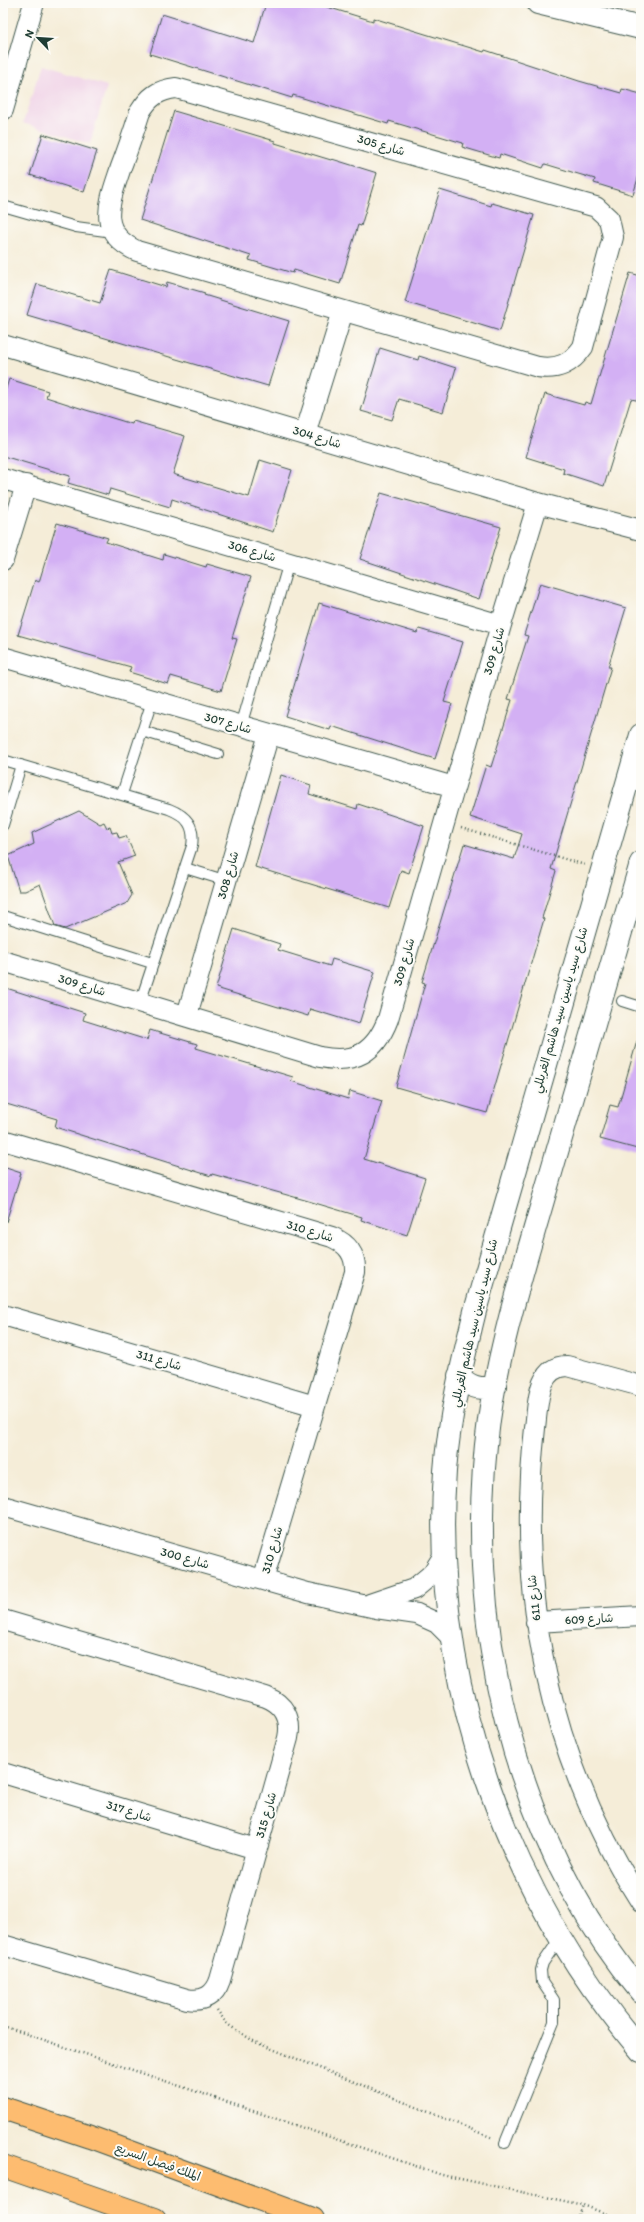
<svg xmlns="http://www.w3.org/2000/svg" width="644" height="2222" font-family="Itim,'Playpen Sans Arabic',sans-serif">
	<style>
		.built { fill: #efd0e6 }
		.building { fill: #d3b0f4 }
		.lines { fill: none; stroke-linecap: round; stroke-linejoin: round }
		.service-casing { stroke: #3f574d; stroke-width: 12 }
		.minor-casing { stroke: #3f574d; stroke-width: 22 }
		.tertiary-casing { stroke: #3f574d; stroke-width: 24 }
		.motorway-casing { stroke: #3f574d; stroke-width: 24 }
		.path { stroke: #3f574d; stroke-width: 2.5; stroke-dasharray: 1 3; stroke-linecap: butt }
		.service { stroke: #fff; stroke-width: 10 }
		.minor { stroke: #fff; stroke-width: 20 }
		.tertiary { stroke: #fff; stroke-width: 22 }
		.motorway { stroke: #fdbc6f; stroke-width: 22 }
		.labels { text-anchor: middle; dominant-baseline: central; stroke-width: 4; stroke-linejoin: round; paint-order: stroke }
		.street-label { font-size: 12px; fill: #1f3d34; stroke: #fdfcf7 }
	</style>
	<rect width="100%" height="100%" fill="#fdfcf7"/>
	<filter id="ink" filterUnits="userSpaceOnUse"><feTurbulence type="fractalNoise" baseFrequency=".025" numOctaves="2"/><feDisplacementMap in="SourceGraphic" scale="8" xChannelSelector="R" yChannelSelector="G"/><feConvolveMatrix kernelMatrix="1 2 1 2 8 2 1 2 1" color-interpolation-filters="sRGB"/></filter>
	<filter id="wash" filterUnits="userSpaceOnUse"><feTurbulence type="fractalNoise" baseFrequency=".012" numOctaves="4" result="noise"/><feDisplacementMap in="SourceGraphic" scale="16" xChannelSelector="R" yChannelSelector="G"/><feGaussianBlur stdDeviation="0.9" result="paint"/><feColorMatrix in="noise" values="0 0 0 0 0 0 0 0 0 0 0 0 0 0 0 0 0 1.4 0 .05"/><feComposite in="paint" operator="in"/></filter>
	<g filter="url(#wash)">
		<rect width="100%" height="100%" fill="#f5edd8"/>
		<!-- built -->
		<path class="built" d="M41 66 107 86 90 144 23 123Z"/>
		<g id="blocks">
			<!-- building -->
			<path class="building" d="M266 3H314L373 21V18L484 52 485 50 579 81 621 93 622 89 641 94V168L633 195 594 183 595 179 545 164 543 168 500 154 499 158 462 147 463 143 389 121 388 124 293 95 292 98 150 54 162 14 254 43Z
				M174 111 275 141V143L331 160 332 159 377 173 361 226 358 225 340 284 294 270 293 273 249 260 251 256 140 220Z
				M43 134 97 151 84 192 30 175Z
				M440 190 491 206 492 203 534 215 500 331 405 302Z
				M111 270 166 287 167 282 205 293 204 295 289 321 268 386 27 315 37 284 100 303Z
				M630 273 641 276V401L631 399 604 486 563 473 564 469 526 457 545 394 584 405 585 402 591 404Z
				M380 348 418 360 419 356 456 368 443 412 399 399 392 420 361 411Z
				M9 379 48 391 46 397 86 410 132 424 133 421 185 436 173 474 249 497 260 460 292 470 273 532 172 499 170 507 110 489 108 495 68 483 70 476 3 456V398Z
				M381 493 501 527 479 599 360 559Z
				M57 523 108 538 106 542 163 560 164 554 206 567 207 564 251 577 232 638 237 639 221 691 171 676 168 684 129 672 131 667 18 635 35 580 39 582Z
				M540 583 626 608 608 667H611L551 869 556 871 542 918 544 919 487 1113 396 1087 425 983 422 982 464 844 514 859 522 834 470 817 486 765 491 767 512 700 508 699 528 636 524 635Z
				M319 603 417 633 419 629 463 642 444 702 452 704 435 759 331 726 330 730 285 716Z
				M281 775 311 785 309 794 357 809 358 804 424 826 409 873 401 870 389 908 255 867Z
				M79 811 100 824 104 822 107 828 110 827 112 833 117 832 119 838 126 836 135 856 118 862 132 895 127 903 65 929 55 926 40 884 25 891H19L8 856 34 844 32 833Z
				M234 929 280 944 278 950 330 966 332 959 375 972 359 1024 310 1009 308 1016 216 988Z
				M3 987 85 1013 83 1020 147 1040 150 1030 197 1044 196 1048 293 1077 291 1081 348 1099 350 1091 382 1101 364 1159 425 1178 407 1235 361 1220 362 1217 305 1200 212 1174 211 1176 55 1127 57 1119 3 1103Z
				M637 1041 641 1042V1150L600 1139 610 1105 618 1107Z
				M3 1167 21 1173 6 1222 3 1221Z"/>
		</g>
	</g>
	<g filter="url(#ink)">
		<use href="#blocks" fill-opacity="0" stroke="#3f574d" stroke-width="1"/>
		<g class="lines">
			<defs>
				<path id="service" d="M3 206 76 227 113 232
					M241 726 289 562
					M142 731 218 754
					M3 760 169 809C187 816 195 826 192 846L140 1003
					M122 794 152 701
					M3 825 21 765
					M185 868 227 881
					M3 916 152 963
					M622 1001 641 1007
					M505 2143 554 2022V2000L542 1982 541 1970 543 1963 560 1938"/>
				<path id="minor" d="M176 88 596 207 609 219 613 237 583 347C571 364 558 370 538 367L137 251C95 232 110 201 121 167 128 149 134 131 140 112 149 97 158 90 176 88Z
					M3 110 34 3
					M3 345 538 503 641 530
					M305 434 343 311
					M3 479 501 625
					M3 560 26 485
					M3 657 454 787
					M3 961 320 1057C355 1064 375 1053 388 1019L501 625 538 503
					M187 1015 269 734
					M3 1140 332 1237C348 1244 356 1255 355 1272L263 1580
					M3 1315 315 1406
					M641 1386 567 1366C537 1366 538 1405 535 1428 516 1597 549 1758 641 1902
					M3 1506 308 1593 376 1608 417 1614 437 1623 451 1637
					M370 1604 414 1589 432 1574 444 1555
					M3 1620 266 1697C284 1704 292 1719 288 1738L220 1980C215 1995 204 2002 187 1999L3 1945
					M536 1622 641 1616
					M3 1773 256 1849"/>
				<path id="tertiary" d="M538 3 641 28
					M641 735 475 1311C462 1364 449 1417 445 1471 430 1681 506 1891 641 2051
					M641 863C610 970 579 1076 548 1183 526 1260 500 1341 489 1420 462 1617 512 1837 641 1992
					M459 1376C469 1387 480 1390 495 1387"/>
				<path id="motorway" d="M3 2108 90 2137 313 2219
					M3 2166 155 2219"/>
			</defs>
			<!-- service casing -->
			<use href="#service" class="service-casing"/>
			<!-- minor casing -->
			<use href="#minor" class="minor-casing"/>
			<!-- tertiary casing -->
			<use href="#tertiary" class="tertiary-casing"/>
			<!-- motorway casing -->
			<use href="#motorway" class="motorway-casing"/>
			<!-- path -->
			<path class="path" d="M461 828 585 865
				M217 2010 227 2024 255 2042 493 2138
				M3 2026 442 2175 583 2205 619 2219
				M578 2219 583 2205"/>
			<!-- service -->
			<use href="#service" class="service"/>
			<!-- minor -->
			<use href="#minor" class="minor"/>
			<!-- tertiary -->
			<use href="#tertiary" class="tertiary"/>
			<!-- motorway -->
			<use href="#motorway" class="motorway"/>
		</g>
	</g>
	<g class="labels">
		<!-- street labels -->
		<g class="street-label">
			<text transform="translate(381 145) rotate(16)">شارع 305</text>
			<text transform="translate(317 437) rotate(17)">شارع 304</text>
			<text transform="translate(252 551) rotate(16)">شارع 306</text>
			<text transform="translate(494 651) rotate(-74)">شارع 309</text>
			<text transform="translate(228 723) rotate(16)">شارع 307</text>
			<text transform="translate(228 875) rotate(-74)">شارع 308</text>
			<text transform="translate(404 962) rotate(-74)">شارع 309</text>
			<text transform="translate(82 985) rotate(17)">شارع 309</text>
			<text transform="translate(560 1010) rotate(-74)">شارع سيد ياسين سيد هاشم الغربللي</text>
			<text transform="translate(310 1231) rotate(17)">شارع 310</text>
			<text transform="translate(474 1323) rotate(-77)">شارع سيد ياسين سيد هاشم الغربللي</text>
			<text transform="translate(159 1360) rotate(16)">شارع 311</text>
			<text transform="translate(272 1550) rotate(-74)">شارع 310</text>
			<text transform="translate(185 1558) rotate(16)">شارع 300</text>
			<text transform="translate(534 1598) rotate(-96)">شارع 611</text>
			<text transform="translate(589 1619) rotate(-3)">شارع 609</text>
			<text transform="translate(129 1811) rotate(17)">شارع 317</text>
			<text transform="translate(266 1815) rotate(-74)">شارع 315</text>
			<text transform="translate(158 2162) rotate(20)">الملك فيصل السريع</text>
		</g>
	</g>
	<!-- margin -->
	<rect width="644" height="2222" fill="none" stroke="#fdfcf7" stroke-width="16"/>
	<!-- north arrow -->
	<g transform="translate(38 38) rotate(295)" stroke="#fdfcf7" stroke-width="3" paint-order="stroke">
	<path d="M0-3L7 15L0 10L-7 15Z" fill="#1f3d34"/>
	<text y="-6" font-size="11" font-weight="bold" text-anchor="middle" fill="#1f3d34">N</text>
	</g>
</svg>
